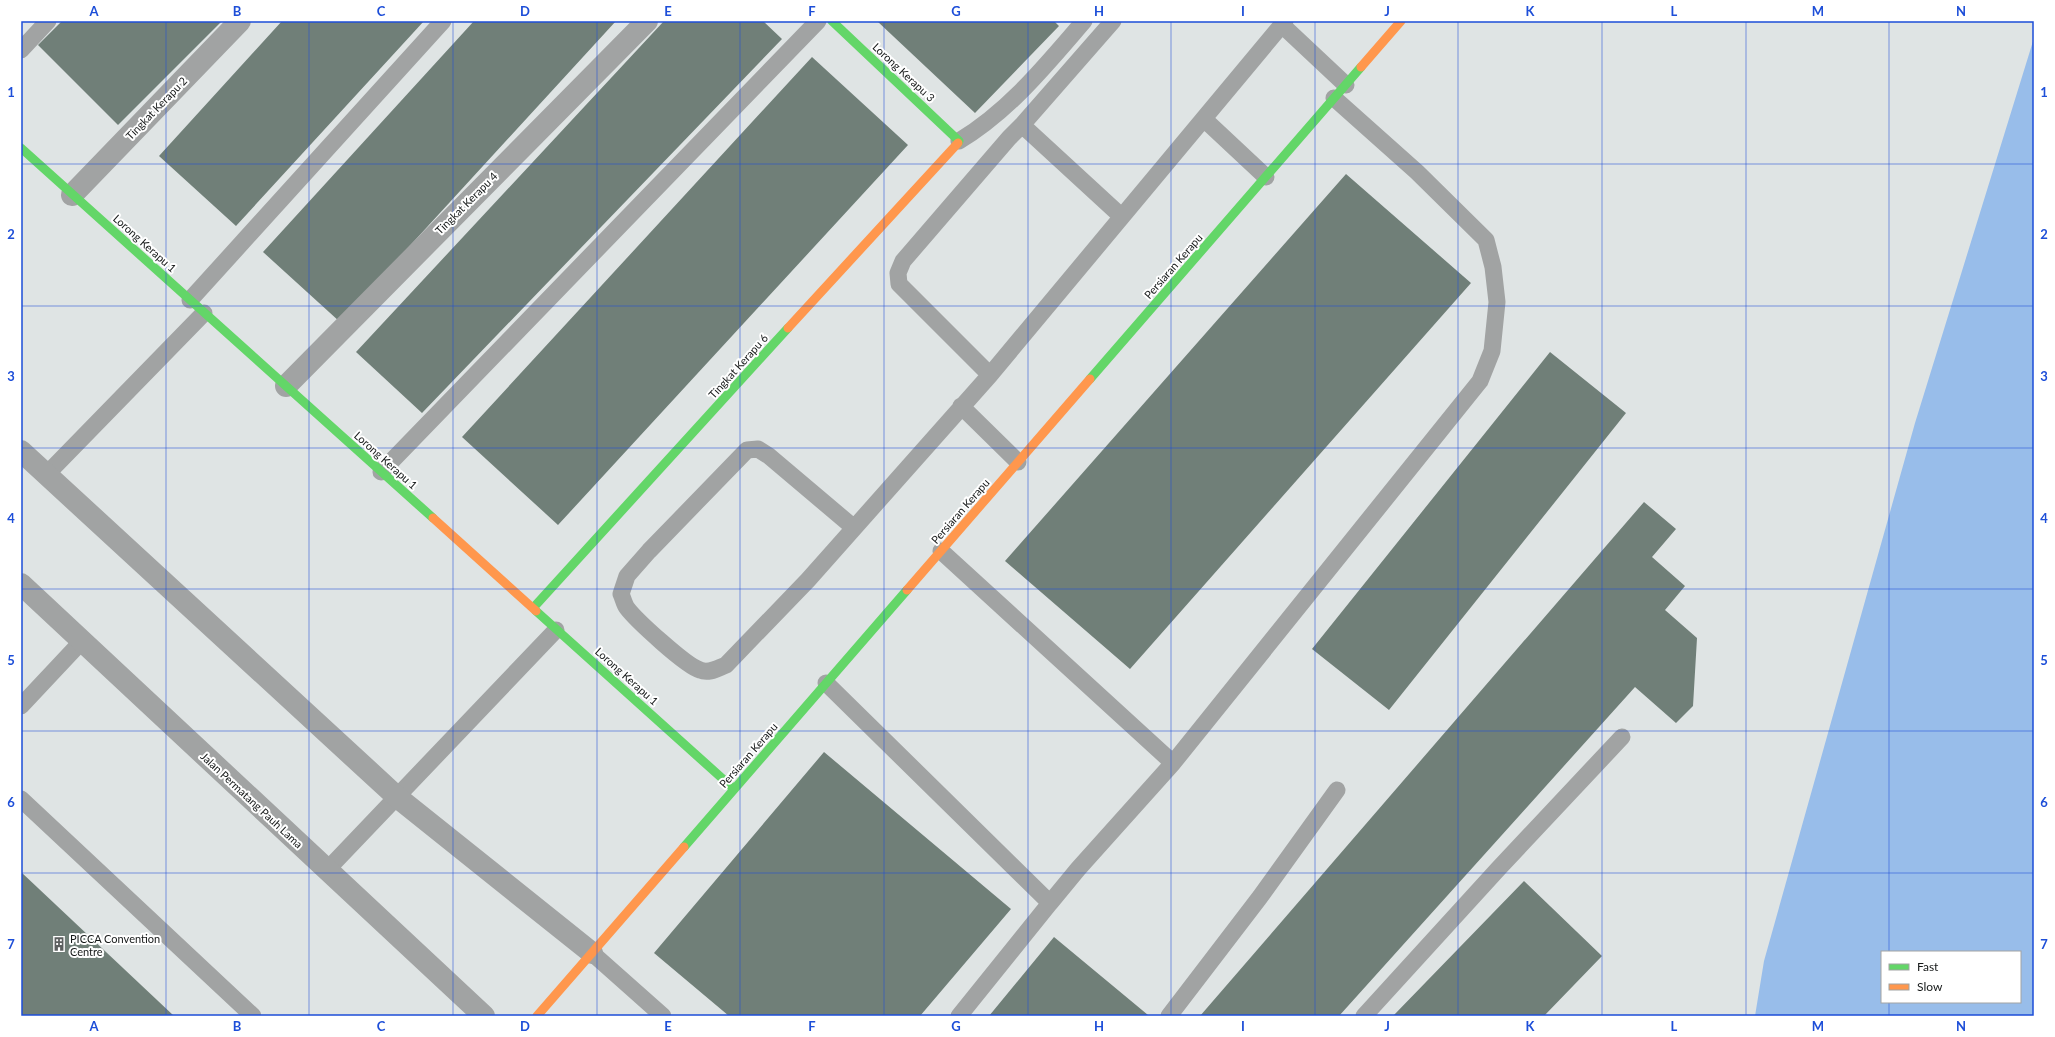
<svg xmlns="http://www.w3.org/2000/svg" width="2055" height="1037" font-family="Lato,sans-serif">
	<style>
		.water { fill: #98bdea; fill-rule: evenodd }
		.building { fill: #707f78 }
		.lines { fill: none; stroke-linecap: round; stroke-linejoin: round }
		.lane { stroke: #a1a3a3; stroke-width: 17 }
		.street { stroke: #a1a3a3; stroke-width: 22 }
		.fast { stroke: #63d668; stroke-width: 9 }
		.slow { stroke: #ff974d; stroke-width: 9 }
		.grid { fill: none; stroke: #1d4ed8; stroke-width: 1; stroke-opacity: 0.55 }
		.labels { text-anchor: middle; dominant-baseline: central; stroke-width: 4; stroke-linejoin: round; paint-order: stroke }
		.street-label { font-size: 11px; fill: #151818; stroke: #fff }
		.poi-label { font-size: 11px; fill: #151818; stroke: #fff; text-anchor: start }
		.neatline { fill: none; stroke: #1d4ed8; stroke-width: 1.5 }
		.grid-label { font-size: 13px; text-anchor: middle; font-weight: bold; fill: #1d4ed8 }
	</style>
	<rect width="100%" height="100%" fill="#dfe4e4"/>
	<!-- water -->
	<path class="water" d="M2034 38V1016H1755L1764 961 1915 423ZM1882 952H2020V1002H1882Z"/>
	<!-- building -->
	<path class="building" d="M62 21H222L118 125 38 45Z
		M282 21H424L236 226 159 156Z
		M474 21H616L340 322 263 252Z
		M664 21H763L782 39 422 413 356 352Z
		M877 21H1054L1059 26 975 113Z
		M812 57 908 145 558 525 462 437Z
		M1346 174 1471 283 1130 669 1005 561Z
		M1550 352 1626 413 1389 710 1312 649Z
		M1644 502 1676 529 1652 557 1685 586 1665 610 1697 638 1693 706 1676 723 1635 687 1339 1016H1200Z
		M824 752 1011 909 920 1016H729L654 953Z
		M21 872 174 1016H21Z
		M1524 881 1602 956 1544 1016H1393Z
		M1054 937 1148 1015 1147 1016H989Z"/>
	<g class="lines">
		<!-- lane -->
		<path class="lane" d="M1282 25 1346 85
			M21 50 48 21
			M1204 119 1266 177
			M1022 125 1121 216
			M959 141C1009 111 1046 65 1084 21
			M190 300 443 21
			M990 375 899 284 898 273 903 261 1009 138 1022 125 1113 21
			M961 406 1018 462
			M381 472 818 21
			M46 475 204 313
			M853 527 769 456 758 449 747 450 649 551 627 576 621 594C623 598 624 604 627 608 636 620 686 666 700 670 709 674 718 668 726 665L808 580 990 375 1285 21
			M941 551 1173 763
			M826 683 1050 903 959 1016
			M21 706 82 641
			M21 799 253 1016
			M327 870 556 630
			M1050 903 1078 869 1173 763 1480 381 1492 351 1497 302 1493 267 1486 240 1417 172 1334 98
			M592 953 663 1016
			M1169 1016 1260 897 1337 790
			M1364 1016 1499 868 1622 737"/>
		<!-- street -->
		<path class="street" d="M72 195 240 21
			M286 386 647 21
			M21 451 397 797 592 953
			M21 584 484 1016"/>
		<!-- fast -->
		<path class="fast" d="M832 21 959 141 958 143
			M21 148 433 518
			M1090 379 1361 67
			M534 607 788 328
			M536 611 734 789
			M684 847 907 590"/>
		<!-- slow -->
		<path class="slow" d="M1361 67 1401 21
			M788 328 958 143
			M433 518 536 611
			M907 590 1090 379
			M537 1016 684 847"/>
	</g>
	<!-- grid -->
	<path class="grid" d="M166 21V1016M309 21V1016M453 21V1016M597 21V1016M740 21V1016M884 21V1016M1028 21V1016M1171 21V1016M1315 21V1016M1458 21V1016M1602 21V1016M1746 21V1016M1889 21V952M21 164H2034M21 306H2034M21 448H2034M21 589H2034M21 731H2034M21 873H2034M1889 1002V1016"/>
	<!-- icons -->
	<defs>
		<symbol id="building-bare" viewBox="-9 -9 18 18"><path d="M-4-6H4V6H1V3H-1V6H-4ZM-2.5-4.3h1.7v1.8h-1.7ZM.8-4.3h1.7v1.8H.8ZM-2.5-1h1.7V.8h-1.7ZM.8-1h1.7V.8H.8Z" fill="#5c5f5f" stroke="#fff" stroke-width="2.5" paint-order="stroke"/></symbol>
	</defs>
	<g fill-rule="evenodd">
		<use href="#building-bare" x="49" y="934" width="20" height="20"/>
	</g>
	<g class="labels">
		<!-- street labels -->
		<g class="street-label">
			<text transform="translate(904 72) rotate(43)">Lorong Kerapu 3</text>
			<text transform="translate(156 108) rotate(-46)">Tingkat Kerapu 2</text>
			<text transform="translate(466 203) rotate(-45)">Tingkat Kerapu 4</text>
			<text transform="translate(145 243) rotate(42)">Lorong Kerapu 1</text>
			<text transform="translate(1173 266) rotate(-49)">Persiaran Kerapu</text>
			<text transform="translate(738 366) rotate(-48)">Tingkat Kerapu 6</text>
			<text transform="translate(386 460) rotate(42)">Lorong Kerapu 1</text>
			<text transform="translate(960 511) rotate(-49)">Persiaran Kerapu</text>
			<text transform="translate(627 676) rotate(42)">Lorong Kerapu 1</text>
			<text transform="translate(748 755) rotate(-49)">Persiaran Kerapu</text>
			<text transform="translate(252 800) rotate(43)">Jalan Permatang Pauh Lama</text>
		</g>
		<!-- poi labels -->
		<g class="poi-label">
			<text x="70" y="938">PICCA Convention<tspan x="70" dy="13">Centre</tspan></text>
		</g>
	</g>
	<!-- border -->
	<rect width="2055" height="1037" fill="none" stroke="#ffffff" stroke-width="44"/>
	<!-- legend -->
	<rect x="1881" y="951" width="140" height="52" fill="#ffffff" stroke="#a1a3a3"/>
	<rect x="1889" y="964" width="20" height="6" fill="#63d668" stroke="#a1a3a3"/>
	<text x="1917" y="971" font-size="12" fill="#151818">Fast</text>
	<rect x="1889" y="984" width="20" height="6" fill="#ff974d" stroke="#a1a3a3"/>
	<text x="1917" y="991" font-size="12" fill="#151818">Slow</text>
	<rect x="22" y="22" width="2011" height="993" class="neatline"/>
	<g class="grid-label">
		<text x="94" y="16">A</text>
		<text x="237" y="16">B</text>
		<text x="381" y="16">C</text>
		<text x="525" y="16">D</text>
		<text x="668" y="16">E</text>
		<text x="812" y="16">F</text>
		<text x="956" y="16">G</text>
		<text x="1099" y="16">H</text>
		<text x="1243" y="16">I</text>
		<text x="1387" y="16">J</text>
		<text x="1530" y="16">K</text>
		<text x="1674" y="16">L</text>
		<text x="1818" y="16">M</text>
		<text x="1961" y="16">N</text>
		<text x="11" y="97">1</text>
		<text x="2044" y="97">1</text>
		<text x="11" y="239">2</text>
		<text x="2044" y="239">2</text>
		<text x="11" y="381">3</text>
		<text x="2044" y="381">3</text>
		<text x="11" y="523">4</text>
		<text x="2044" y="523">4</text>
		<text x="11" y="665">5</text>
		<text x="2044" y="665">5</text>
		<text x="11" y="807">6</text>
		<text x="2044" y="807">6</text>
		<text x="11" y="949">7</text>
		<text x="2044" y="949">7</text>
		<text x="94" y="1031">A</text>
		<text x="237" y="1031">B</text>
		<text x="381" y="1031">C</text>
		<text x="525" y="1031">D</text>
		<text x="668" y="1031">E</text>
		<text x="812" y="1031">F</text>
		<text x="956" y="1031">G</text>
		<text x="1099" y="1031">H</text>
		<text x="1243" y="1031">I</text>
		<text x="1387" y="1031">J</text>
		<text x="1530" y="1031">K</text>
		<text x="1674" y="1031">L</text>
		<text x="1818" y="1031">M</text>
		<text x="1961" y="1031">N</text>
	</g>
</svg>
